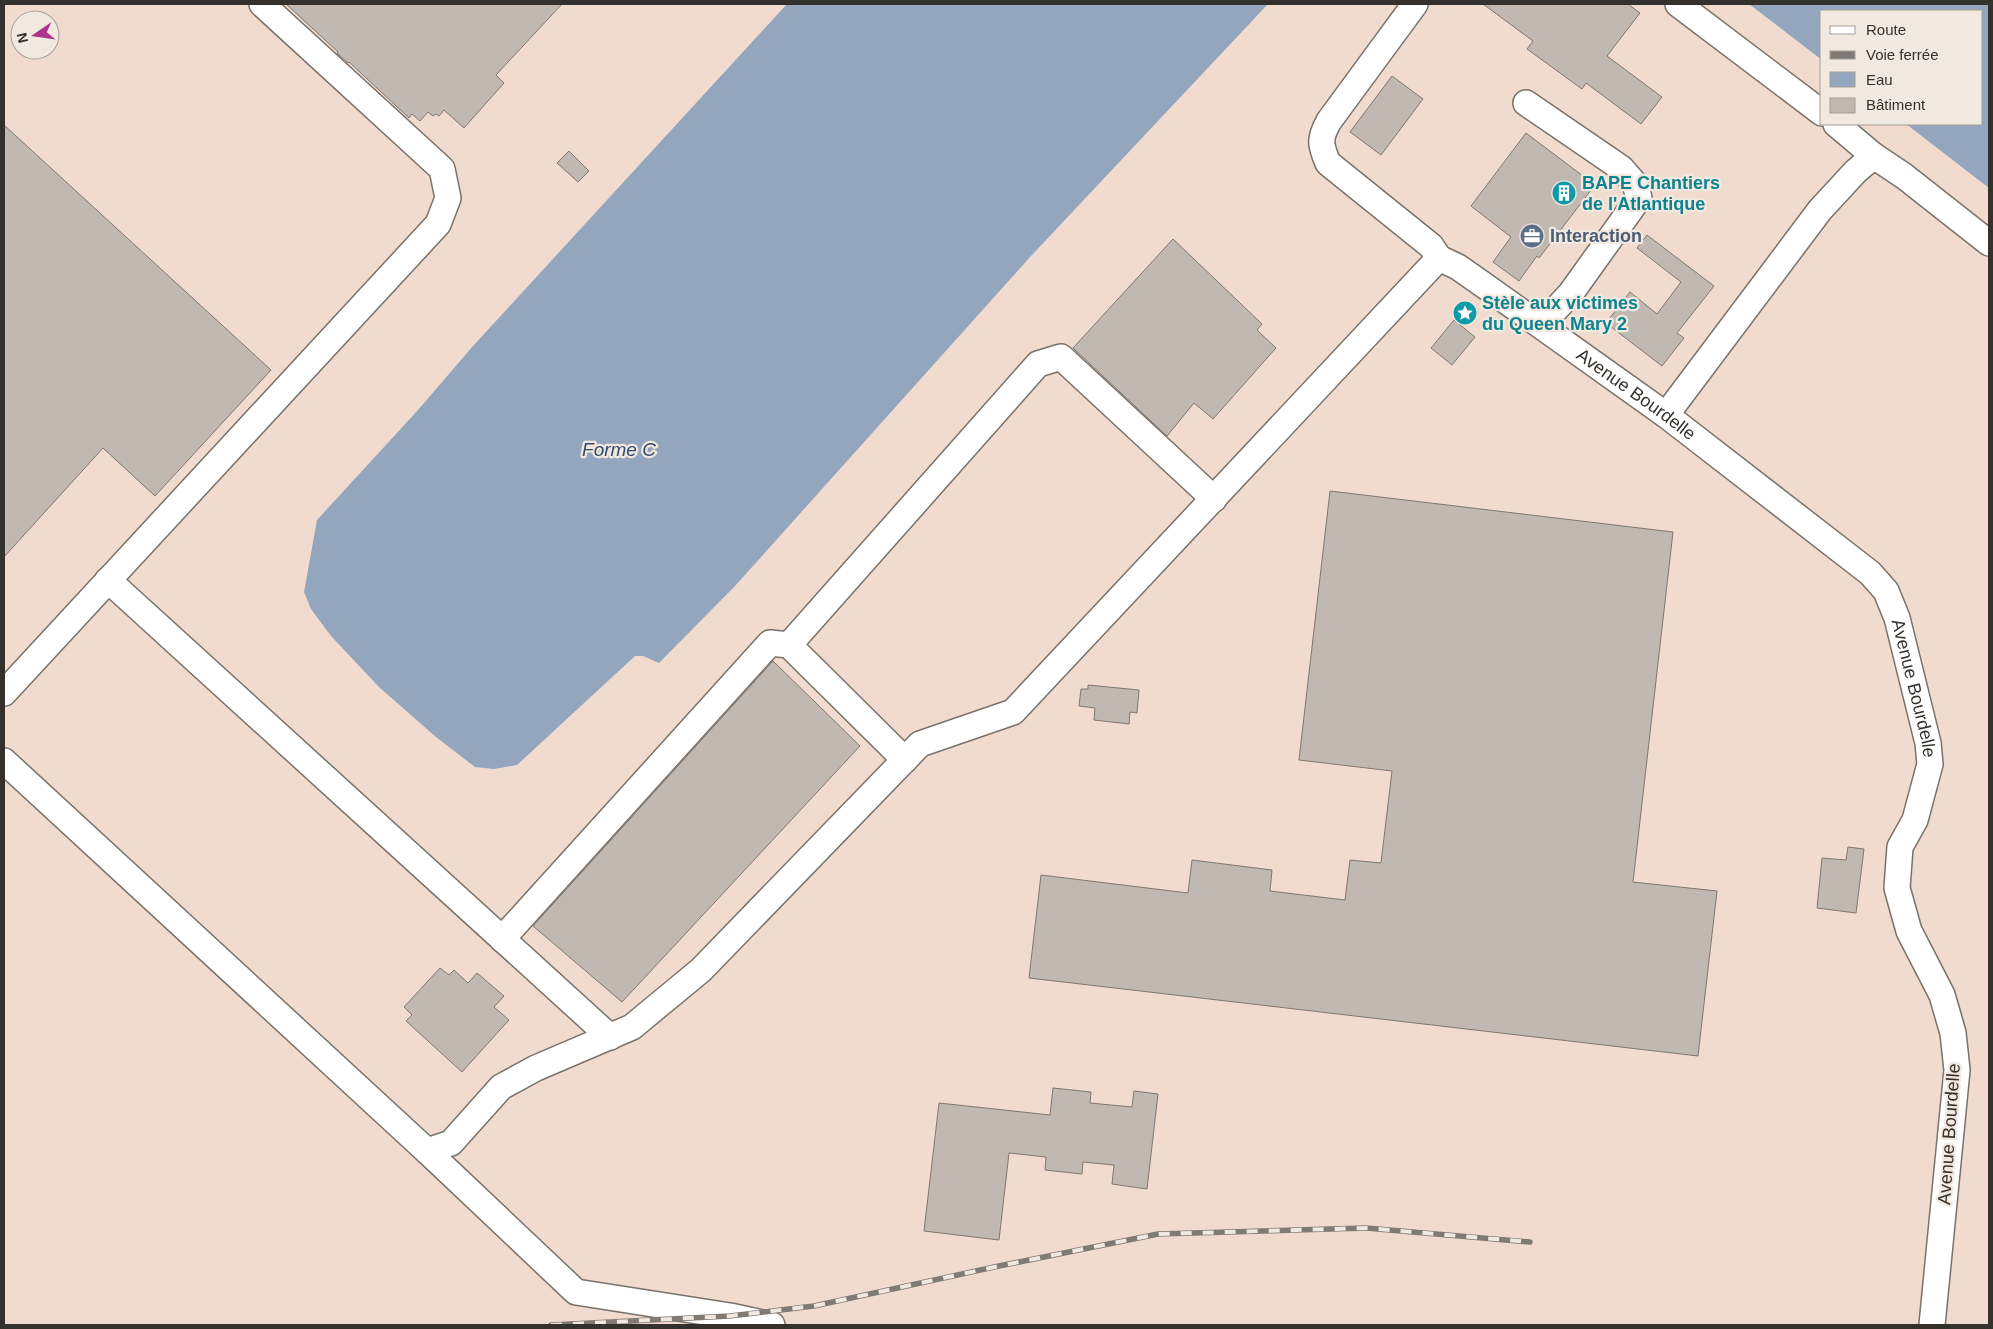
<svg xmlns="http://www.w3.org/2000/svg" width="1993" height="1329" font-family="Arial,sans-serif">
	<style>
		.industrial { fill: #f1dbce; fill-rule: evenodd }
		.water { fill: #94a6be }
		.building { fill: #c1b9b1; stroke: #7f7770 }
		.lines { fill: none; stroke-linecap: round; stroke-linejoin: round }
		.minor-casing { stroke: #79726a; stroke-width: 28 }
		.minor { stroke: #fff; stroke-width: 25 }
		.rail-casing { stroke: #807a74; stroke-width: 5.5 }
		.rail { stroke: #f1e8df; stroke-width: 4; stroke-dasharray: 11; stroke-linecap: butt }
		.labels { text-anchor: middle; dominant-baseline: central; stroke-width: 4.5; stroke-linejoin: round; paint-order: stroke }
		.culture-label { font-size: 18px; font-weight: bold; fill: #0d838f; stroke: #f1e8df; text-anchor: start }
		.service-label { font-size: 18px; font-weight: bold; fill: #4e5e75; stroke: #f1e8df; text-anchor: start }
		.street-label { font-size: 18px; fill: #34312d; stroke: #f1e8df }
		.water-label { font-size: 19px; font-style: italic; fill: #304d71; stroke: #f1e8df }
	</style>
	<rect width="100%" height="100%" fill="#f1e8df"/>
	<!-- industrial -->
	<path class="industrial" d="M4 4H1749L1822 60V124H1906L1989 188V1325H4ZM20 20H50V50H20Z"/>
	<!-- water -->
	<path class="water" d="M787 4H1268L1031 256 735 586 659 663 643 656H635L517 765 494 769 475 767 436 737 379 687 331 636 311 609 304 592 317 520 418 410 473 346Z
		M1749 4H1989V188L1906 124H1982V11H1822V60Z"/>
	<!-- building -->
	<path class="building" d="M286 4H562L496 75 504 83 464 128 444 110 439 116 436 114 433 116 428 112 420 121 412 114 409 118 349 62 348 63 337 53 338 52Z
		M1483 4H1628L1640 13 1607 56 1662 97 1641 124 1586 83 1582 89 1527 49 1533 41Z
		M1392 76 1423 99 1381 155 1350 132Z
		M4 125 271 370 155 496 103 448 4 557Z
		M1526 133 1595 185 1539 258 1537 256 1519 281 1493 262 1511 237 1471 206Z
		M569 151 589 171 578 182 557 163Z
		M1647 235 1714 286 1677 333 1684 338 1662 366 1606 323 1630 292 1657 314 1681 282 1637 248Z
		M1173 239 1262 324 1257 330 1276 348 1213 419 1194 403 1167 436 1073 348Z
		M1454 320 1475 337 1452 365 1431 348Z
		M1330 491 1673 532 1633 882 1717 891 1698 1056 1029 978 1041 875 1188 893 1192 860 1272 870 1270 891 1345 900 1350 860 1381 863 1392 771 1299 760Z
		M773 661 860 746 622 1002 533 926Z
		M1088 685 1139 690 1137 713 1130 712 1129 724 1094 720 1095 708 1079 706 1081 689H1088Z
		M1848 847 1864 849 1856 913 1817 908 1822 858 1846 860Z
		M440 968 449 975 454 970 468 983 477 973 504 996 494 1007 509 1020 462 1072 406 1021 412 1015 404 1007Z
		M1053 1088 1091 1092 1090 1103 1132 1107 1134 1091 1158 1094 1147 1189 1112 1184 1114 1165 1083 1162 1082 1174 1045 1170 1046 1157 1009 1153 999 1240 924 1231 939 1103 1050 1115Z"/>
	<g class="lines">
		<defs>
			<g id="minor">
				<path d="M1415 4 1329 121C1319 139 1320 144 1328 163L1431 246 1439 258"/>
				<path d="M1678 4 1822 113"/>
				<path d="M1526 103 1621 168 1635 184 1639 198 1571 293 1541 325"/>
				<path d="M1836 124 1874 156 1904 176 1989 243"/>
				<path d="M1666 415 1820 210 1856 171 1874 156"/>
				<path d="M108 580 610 1037"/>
				<path d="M789 645 1038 364 1061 357 1214 499"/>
				<path d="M4 693 438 224 448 198 442 169 262 4"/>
				<path id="s1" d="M4 761 427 1151 451 1143 501 1087 536 1068 632 1027 701 970 920 744 1013 712 1439 258 1458 267 1478 281 1666 415 1870 573 1886 591 1897 618 1928 743 1930 764 1915 820 1900 847 1897 888 1909 931 1942 995 1953 1033 1957 1070 1932 1325"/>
				<path d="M502 939 770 643 789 645 905 760"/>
				<path d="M427 1151 576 1292 730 1316 772 1325"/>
			</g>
		</defs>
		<!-- minor casing -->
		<use href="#minor" class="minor-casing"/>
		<!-- minor -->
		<use href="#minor" class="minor"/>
		<defs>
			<path id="rail" d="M551 1325 730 1316 814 1306 999 1266 1158 1234 1366 1228 1530 1242"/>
		</defs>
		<!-- rail casing -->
		<use href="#rail" class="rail-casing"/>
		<!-- rail -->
		<use href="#rail" class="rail"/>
	</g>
	<!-- icons -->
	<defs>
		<symbol id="building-disc" viewBox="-11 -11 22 22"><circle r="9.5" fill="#0f9aa8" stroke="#f1e8df"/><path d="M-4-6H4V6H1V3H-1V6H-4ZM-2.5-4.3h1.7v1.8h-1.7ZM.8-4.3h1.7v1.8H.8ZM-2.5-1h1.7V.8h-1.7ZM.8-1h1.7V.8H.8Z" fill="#fff"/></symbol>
		<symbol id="office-disc" viewBox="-11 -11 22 22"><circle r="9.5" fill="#5c6f8a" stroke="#f1e8df"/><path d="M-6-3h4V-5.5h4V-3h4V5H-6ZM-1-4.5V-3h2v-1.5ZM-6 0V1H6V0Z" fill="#fff"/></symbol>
		<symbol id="sight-disc" viewBox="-11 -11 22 22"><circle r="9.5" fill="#0f9aa8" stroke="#f1e8df"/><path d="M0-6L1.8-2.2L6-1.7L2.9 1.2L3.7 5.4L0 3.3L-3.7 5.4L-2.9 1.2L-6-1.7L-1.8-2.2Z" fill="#fff"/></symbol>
	</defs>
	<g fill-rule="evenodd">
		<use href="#building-disc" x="1550" y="179" width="28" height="28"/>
		<use href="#office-disc" x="1518" y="222" width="28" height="28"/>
		<use href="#sight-disc" x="1451" y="299" width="28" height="28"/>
	</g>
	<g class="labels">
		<!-- culture labels -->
		<g class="culture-label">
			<text x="1582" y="183">BAPE Chantiers<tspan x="1582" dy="21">de l'Atlantique</tspan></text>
			<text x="1482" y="303">Stèle aux victimes<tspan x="1482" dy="21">du Queen Mary 2</tspan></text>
		</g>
		<!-- service labels -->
		<g class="service-label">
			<text x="1550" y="236">Interaction</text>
		</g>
		<!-- street labels -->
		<g class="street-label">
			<text stroke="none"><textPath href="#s1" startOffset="2185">Avenue Bourdelle</textPath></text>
			<text stroke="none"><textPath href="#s1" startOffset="2605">Avenue Bourdelle</textPath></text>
			<text transform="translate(1949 1134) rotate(-86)">Avenue Bourdelle</text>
		</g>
		<!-- water labels -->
		<g class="water-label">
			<text x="619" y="449">Forme C</text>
		</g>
	</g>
	<!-- border -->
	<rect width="1993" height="1329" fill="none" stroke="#34312d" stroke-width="10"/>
	<!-- legend -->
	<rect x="1820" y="10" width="162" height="115" fill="#f1e8df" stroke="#a59f98"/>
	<rect x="1830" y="26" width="25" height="8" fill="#ffffff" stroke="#a59f98"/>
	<text x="1866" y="35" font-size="15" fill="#34312d">Route</text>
	<rect x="1830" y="51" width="25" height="8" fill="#807a74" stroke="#a59f98"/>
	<text x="1866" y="60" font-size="15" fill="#34312d">Voie ferrée</text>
	<rect x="1830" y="72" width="25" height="15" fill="#94a6be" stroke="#a59f98"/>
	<text x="1866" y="85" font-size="15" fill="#34312d">Eau</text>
	<rect x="1830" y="98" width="25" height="15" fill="#c1b9b1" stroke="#a59f98"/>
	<text x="1866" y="110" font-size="15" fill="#34312d">Bâtiment</text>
	<!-- north arrow -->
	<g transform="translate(35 35) rotate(257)"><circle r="24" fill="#f1e8df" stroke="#a59f98"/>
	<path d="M0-4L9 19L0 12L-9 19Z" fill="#ac3489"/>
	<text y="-8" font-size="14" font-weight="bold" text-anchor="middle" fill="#34312d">N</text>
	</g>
</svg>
